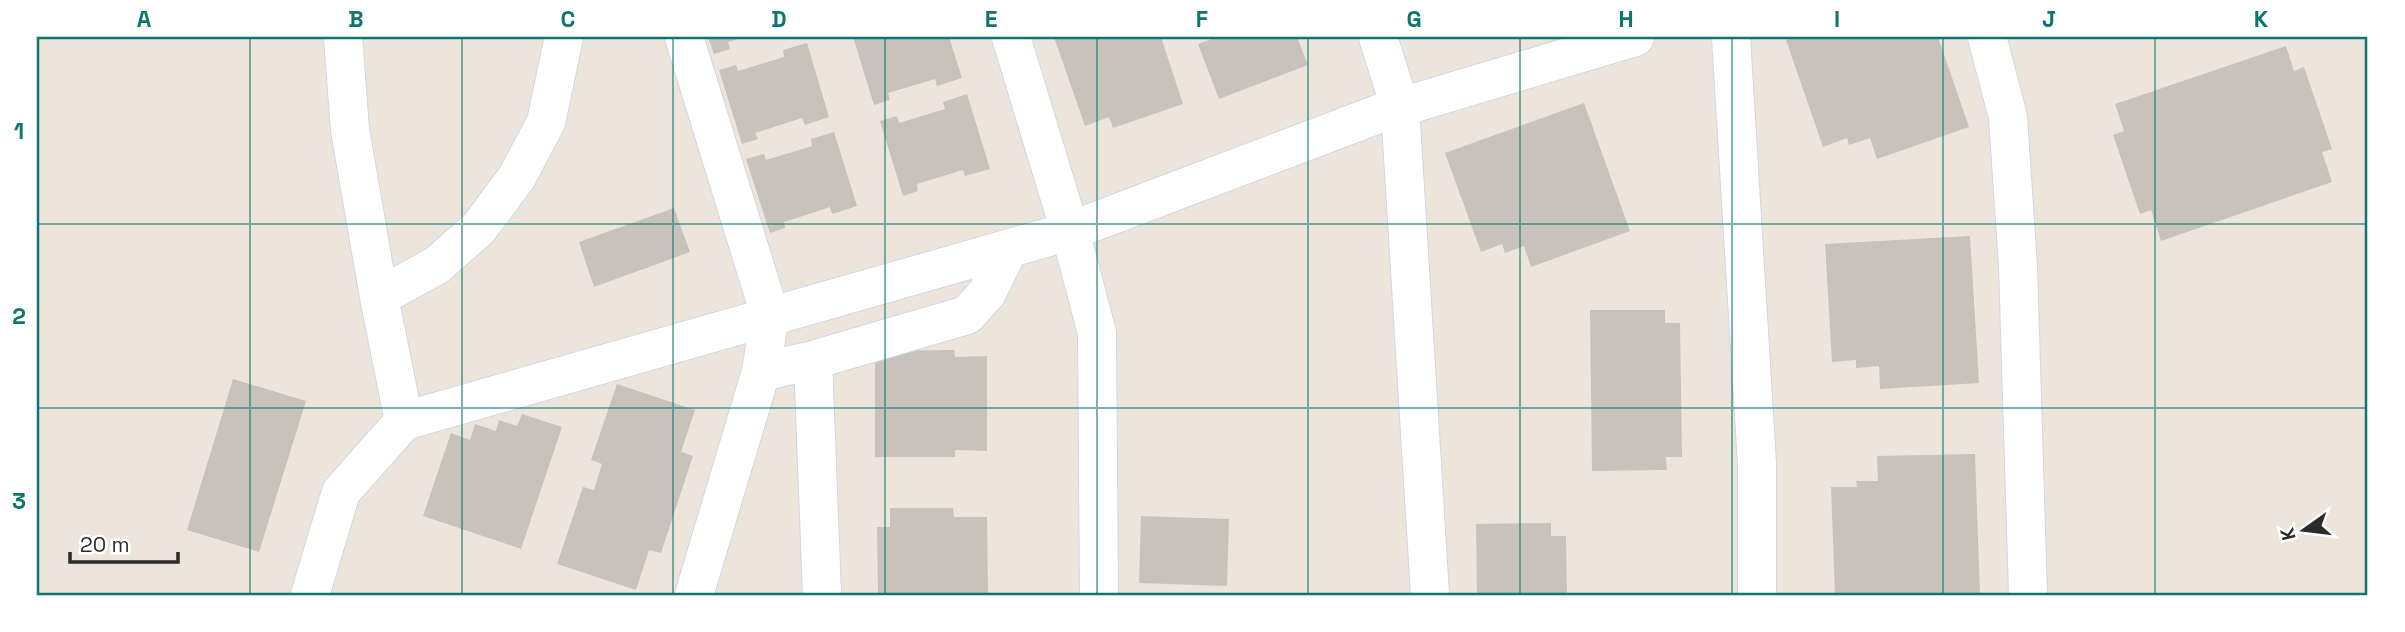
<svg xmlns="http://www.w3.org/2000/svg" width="2405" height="632" font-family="'Space Grotesk',sans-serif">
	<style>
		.building { fill: #c8c2bc }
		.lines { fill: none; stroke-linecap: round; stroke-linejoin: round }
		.minor-casing { stroke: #d1d6e4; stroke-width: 40 }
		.minor { stroke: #fff; stroke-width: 38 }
		.grid { fill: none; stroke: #0f766e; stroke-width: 2; stroke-opacity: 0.55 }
		.neatline { fill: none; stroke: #0f766e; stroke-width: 2.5 }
		.grid-label { font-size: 23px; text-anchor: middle; font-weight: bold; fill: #0f766e }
	</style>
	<rect width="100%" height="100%" fill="#ede5dc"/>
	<!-- building -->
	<path class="building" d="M708 37H743L728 42 730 49 714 54Z
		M853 37H949L962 78 937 86 935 79 888 93 890 100 874 105Z
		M1054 37H1161L1183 104 1113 128 1109 117 1085 126Z
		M1217 37H1297L1308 65 1219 99 1198 44Z
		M1796 37H1938L1969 127 1877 159 1870 138 1849 145 1847 138 1823 147 1786 40Z
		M807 43 829 117 805 125 802 118 755 133 758 139 742 144 719 70 736 65 738 71 784 57 783 50Z
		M2286 46 2294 71 2304 67 2332 149 2322 152 2332 182 2161 241 2151 210 2140 214 2113 135 2124 131 2115 104Z
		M967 94 990 169 965 176 963 170 917 184 918 191 903 196 880 121 897 116 899 123 945 109 943 102Z
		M1584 103 1630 231 1531 267 1524 246 1505 253 1502 244 1481 252 1445 153Z
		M834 132 857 206 832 214 830 207 784 222 785 228 770 233 746 159 764 154 766 160 812 146 811 139Z
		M674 208 690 252 594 287 579 242Z
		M1970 236 1979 383 1880 389 1879 366 1856 368V360L1832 362 1825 244Z
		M1590 310H1665V323H1680L1682 457H1666L1667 470 1592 471Z
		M954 350 955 357 987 356V451L955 450V457H875V351Z
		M233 379 306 401 259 552 187 530Z
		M617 384 695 410 681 452 693 456 661 553 649 550 636 590 557 564 583 487 594 490 602 464 591 460Z
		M522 414 562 427 521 549 423 516 451 433 470 440 475 424 496 431 499 420 517 426Z
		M1975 454 1980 595H1835L1831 487H1857L1856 481H1878L1877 456Z
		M890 508H953L954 517H987L988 595H891V593H878L877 527H890Z
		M1141 516 1229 519 1227 586 1139 583Z
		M1551 523V536H1566L1567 595H1477L1476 524Z"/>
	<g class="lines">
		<defs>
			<path id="minor" d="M343 37 350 130 379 297 404 421
				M684 37 770 315 761 372 694 595
				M1011 37 1070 231 1097 333 1099 595
				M1378 37 1400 107 1430 595
				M1731 37 1757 464V595
				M1987 37 2008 117 2018 266 2028 595
				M379 297 437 265 479 228 517 177 546 122 564 37
				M813 360 822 595
				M761 372 813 360 967 315 987 293 1009 248
				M310 595 341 492 404 421 1070 231 1381 113 1635 37"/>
		</defs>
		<!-- minor casing -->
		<use href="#minor" class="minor-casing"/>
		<!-- minor -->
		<use href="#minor" class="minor"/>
	</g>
	<!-- grid -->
	<path class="grid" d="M250 37V595M462 37V595M673 37V595M885 37V595M1097 37V595M1308 37V595M1520 37V595M1732 37V595M1943 37V595M2155 37V595M37 224H2368M37 408H2368"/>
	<!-- border -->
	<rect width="2405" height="632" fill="none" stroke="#ffffff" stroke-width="77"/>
	<!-- north arrow -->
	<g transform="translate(2304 530) rotate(256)" stroke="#ffffff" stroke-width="5" paint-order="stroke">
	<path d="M0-5L12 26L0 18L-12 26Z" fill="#2b2b2b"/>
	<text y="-10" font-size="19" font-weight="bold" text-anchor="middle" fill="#2b2b2b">K</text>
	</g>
	<!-- scale -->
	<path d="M70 552v10h108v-10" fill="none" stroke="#2b2b2b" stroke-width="3.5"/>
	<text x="80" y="552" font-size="21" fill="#2b2b2b" stroke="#ffffff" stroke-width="5" paint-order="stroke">20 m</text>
	<rect x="38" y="38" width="2328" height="556" class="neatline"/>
	<g class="grid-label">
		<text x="144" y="27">A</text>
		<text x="356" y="27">B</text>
		<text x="568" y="27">C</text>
		<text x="779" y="27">D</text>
		<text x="991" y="27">E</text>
		<text x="1202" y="27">F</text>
		<text x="1414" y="27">G</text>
		<text x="1626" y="27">H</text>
		<text x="1837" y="27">I</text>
		<text x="2049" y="27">J</text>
		<text x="2261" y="27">K</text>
		<text x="19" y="139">1</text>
		<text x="19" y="324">2</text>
		<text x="19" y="509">3</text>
	</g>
</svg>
